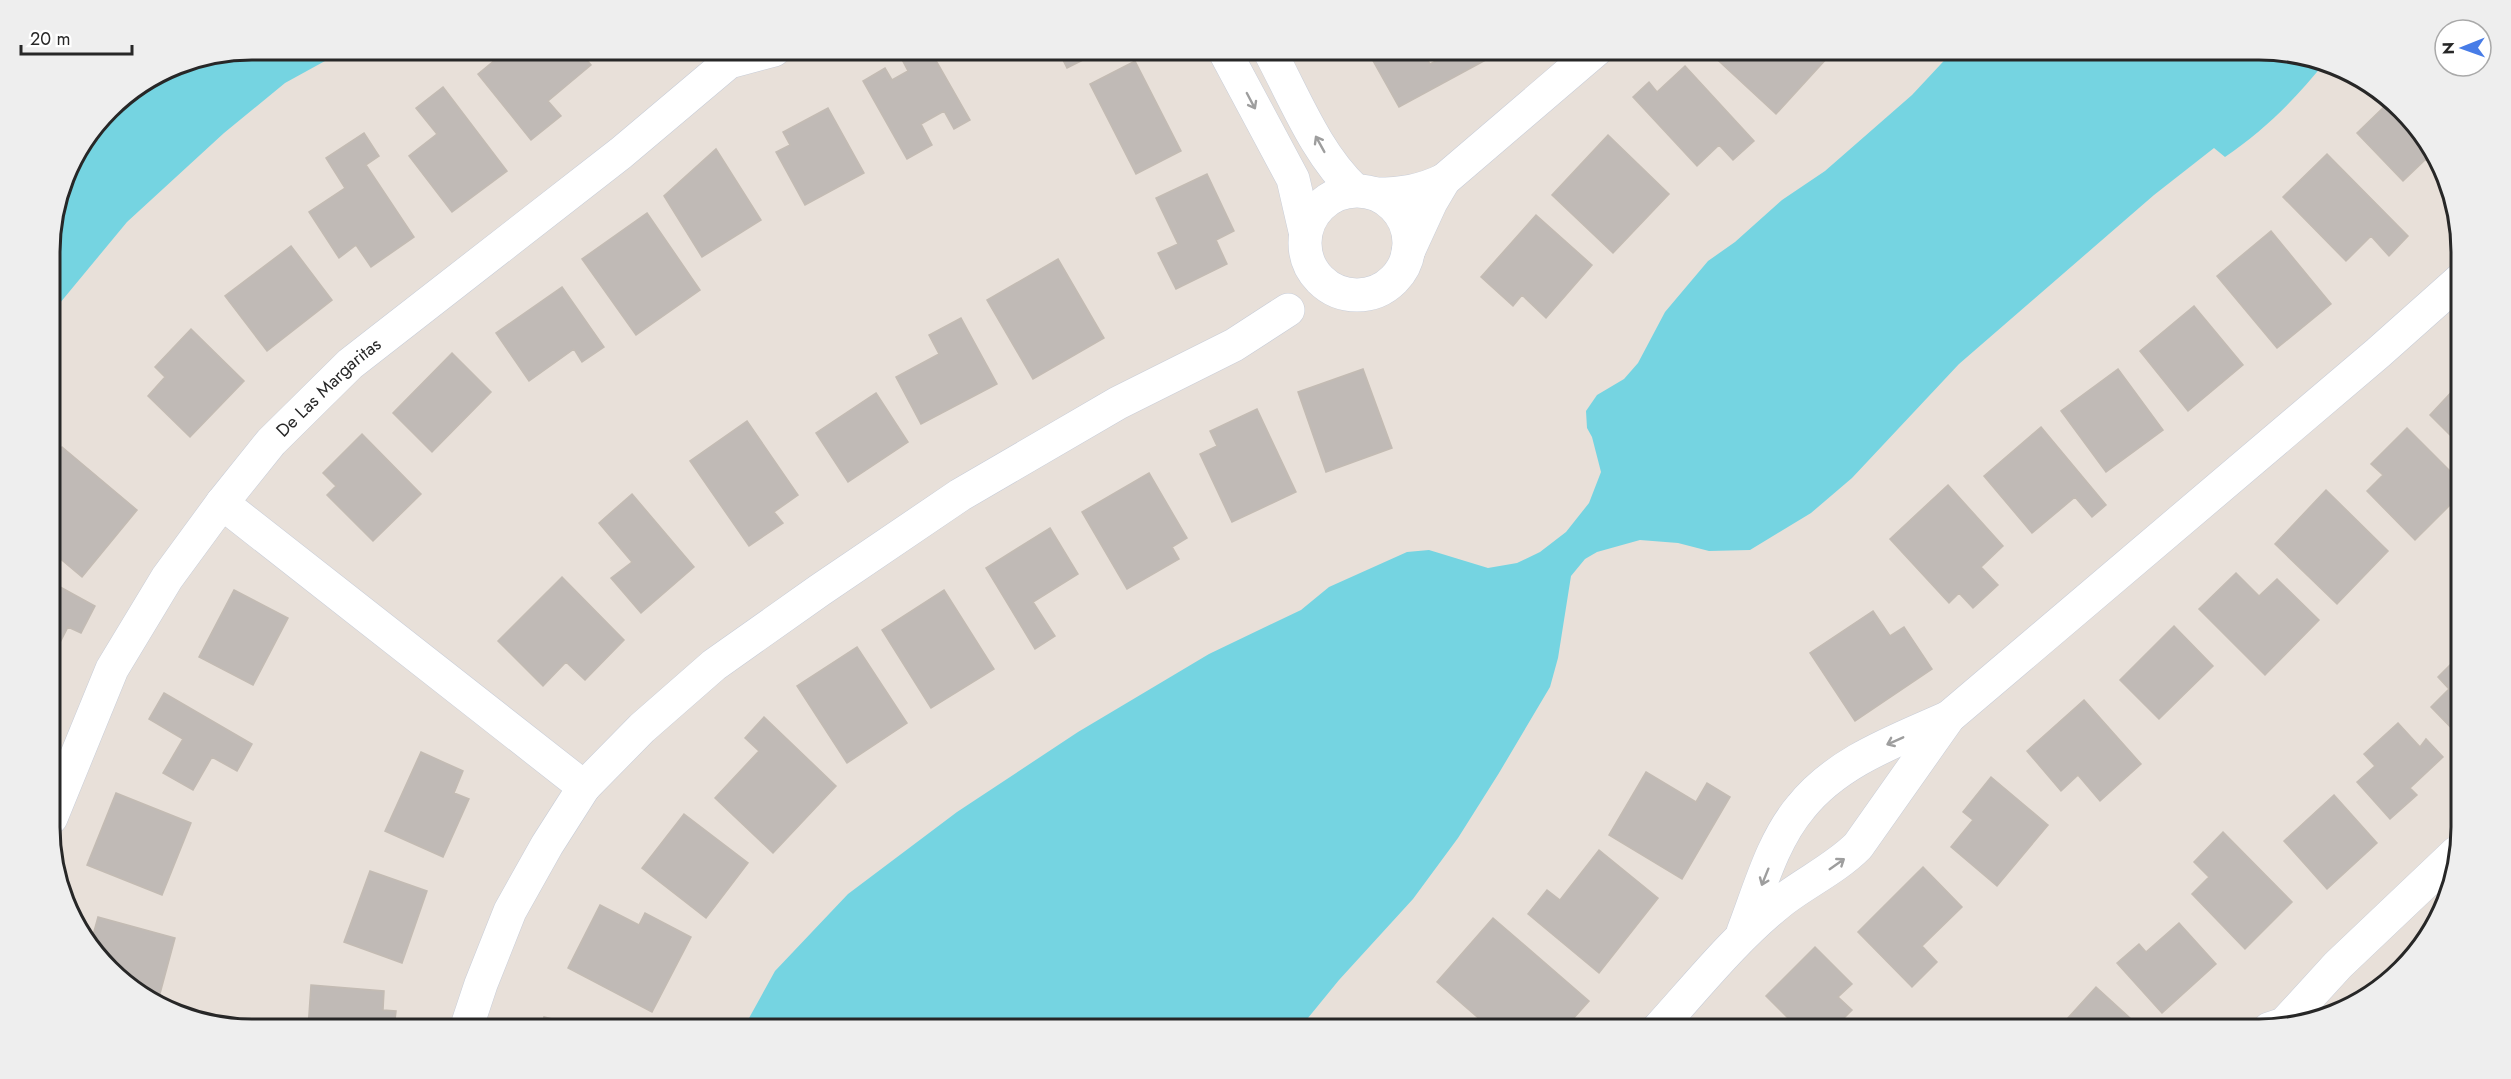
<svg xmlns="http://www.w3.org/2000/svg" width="2511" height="1079" font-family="Jost,sans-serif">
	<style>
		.water { fill: #75d4e1 }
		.building { fill: #c0bab6; stroke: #c3bbb3; stroke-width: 1.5 }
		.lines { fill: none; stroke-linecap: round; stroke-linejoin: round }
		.minor-casing { stroke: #c8cdd8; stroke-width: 34 }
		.minor { stroke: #fff; stroke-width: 33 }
		.oneway { stroke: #9e9e9e }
		.labels { text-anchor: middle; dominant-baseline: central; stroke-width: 5; stroke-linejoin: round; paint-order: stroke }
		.street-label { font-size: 18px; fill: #272727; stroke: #fff }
		.rim { fill: none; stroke: #272727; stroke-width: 3 }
	</style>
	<rect width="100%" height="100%" fill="#e8e0d9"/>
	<!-- water -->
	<path class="water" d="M252 50H345L285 83 224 133 127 222 50 315V238L70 163 118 100 175 65Z
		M1954 50H2259L2325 62C2295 100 2264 130 2225 157L2214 148 2154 195 1959 364 1852 478 1811 513 1750 550 1709 551 1678 543 1640 540 1597 552 1585 559 1571 576 1558 658 1550 687 1499 773 1458 838 1413 899 1339 980 1299 1029H743L775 971 848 894 957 812 1078 732 1209 654 1301 610 1329 587 1407 552 1429 550 1488 568 1517 563 1540 552 1566 532 1589 503 1601 472 1592 437 1587 428 1586 411 1597 395 1624 379 1638 363 1665 312 1708 261 1735 242 1782 200 1825 171 1912 95Z"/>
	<!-- building -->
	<path class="building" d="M507 50H578L591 65 548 101 561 116 531 140 478 74Z
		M903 50H930L970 120 954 129 944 111 921 124 932 145 907 159 863 81 885 68 892 80 908 71 898 52Z
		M1058 50H1103L1067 68Z
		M1367 50H1395L1399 56 1411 50H1422L1430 64 1457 50H1504L1399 107Z
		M1707 50H1820L1828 57 1776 114Z
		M1135 61 1181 151 1136 174 1090 84Z
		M1685 66 1754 141 1733 160 1719 145 1697 166 1633 97 1649 82 1657 92Z
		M443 87 507 171 452 212 409 156 437 134 416 108Z
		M2387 104 2420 129 2438 172 2426 159 2403 181 2357 133Z
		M828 108 864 173 805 205 776 152 790 145 783 132Z
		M364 133 379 156 366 165 414 237 371 267 356 245 339 258 309 212 345 188 326 158Z
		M1608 135 1669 194 1613 253 1552 195Z
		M716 149 761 220 702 257 664 196Z
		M2327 154 2408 236 2389 256 2371 236 2346 261 2283 197Z
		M1207 174 1234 231 1216 240 1227 264 1176 289 1158 253 1178 244 1156 198Z
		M647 213 700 290 636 335 582 259Z
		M1536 215 1592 265 1546 318 1522 295 1513 306 1481 277Z
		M2271 231 2331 304 2277 348 2217 276Z
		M291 246 332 300 267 351 225 296Z
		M1058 259 1104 338 1033 379 987 300Z
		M562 287 604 347 582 362 574 349 529 381 496 333Z
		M2194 306 2243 365 2188 411 2140 351Z
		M961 318 997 384 921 424 896 377 939 354 929 335Z
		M191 329 244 381 190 437 148 396 165 377 155 367Z
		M452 353 491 392 432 452 393 413Z
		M1363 369 1392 448 1326 472 1298 392Z
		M2118 369 2163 430 2106 472 2061 411Z
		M2460 383V445L2430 415Z
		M876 393 908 442 848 482 816 433Z
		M1257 409 1296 492 1232 522 1200 454 1217 446 1210 431Z
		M747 421 798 495 774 512 783 523 749 546 690 461Z
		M2041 427 2106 505 2092 517 2075 497 2032 533 1984 476Z
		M2407 428 2461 482V494L2415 540 2367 491 2383 475 2371 464Z
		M362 434 421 494 373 541 327 495 336 486 323 473Z
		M62 447 137 510 82 577 51 551 50 461Z
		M1149 473 1187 538 1172 547 1179 559 1127 589 1082 512Z
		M1948 485 2003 546 1981 567 1998 585 1973 608 1959 593 1949 603 1890 539Z
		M2326 490 2388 551 2337 604 2275 544Z
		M632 494 694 567 641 613 611 578 632 562 599 523Z
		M1050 528 1078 574 1033 602 1055 636 1035 649 986 568Z
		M2236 573 2259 596 2277 579 2319 620 2265 675 2199 609Z
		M562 577 624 640 585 680 566 662 543 686 498 641Z
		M51 582 95 606 81 633 68 627 51 660Z
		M234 590 288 618 253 685 199 657Z
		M944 590 994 669 931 708 882 630Z
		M1873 611 1890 636 1904 627 1932 669 1855 721 1810 653Z
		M2174 626 2213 666 2159 719 2120 680Z
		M857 647 907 723 847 763 797 686Z
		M2461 654V738L2431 707 2449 689 2438 677Z
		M164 693 252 744 237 771 212 757 193 790 163 773 183 739 149 719Z
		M2084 700 2141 764 2100 801 2078 775 2061 791 2027 751Z
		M764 717 836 786 773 853 715 798 759 751 745 738Z
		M2398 723 2420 747 2426 739 2443 757 2410 788 2417 795 2390 819 2357 782 2375 766 2364 754Z
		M421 752 463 771 454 793 469 799 443 857 385 831Z
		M1646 772 1696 802 1707 783 1730 797 1682 879 1609 835Z
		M1991 777 2048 825 1997 886 1951 847 1973 820 1963 812Z
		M116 793 191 823 162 895 87 865Z
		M2334 795 2377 843 2327 889 2284 841Z
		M684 814 748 863 706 918 642 868Z
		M2223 832 2292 902 2245 949 2192 894 2209 877 2194 862Z
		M1599 850 1658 898 1599 973 1528 914 1547 890 1560 900Z
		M1923 867 1962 907 1922 946 1937 962 1912 987 1858 932Z
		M370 871 427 891 402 963 344 942Z
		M600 905 639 925 645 913 691 937 652 1012 568 968Z
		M98 917 175 938 158 1001 92 951 90 946Z
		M1493 918 1589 1001 1564 1029H1491L1437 982Z
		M2179 923 2216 964 2162 1013 2117 963 2139 944 2146 952Z
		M1815 947 1852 984 1838 997 1852 1010 1833 1029H1799L1766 996Z
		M311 985 384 991 383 1010 396 1011 394 1029H308Z
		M2096 987 2142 1029H2058Z
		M544 1017 595 1029H541Z"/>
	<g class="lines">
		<defs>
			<g id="minor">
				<path d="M1224 50 1293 179 1305 231"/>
				<path d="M1269 50C1294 96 1316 154 1355 190"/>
				<path d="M1444 180 1596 50"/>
				<circle cx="1357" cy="243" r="52"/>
				<path d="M1376 194C1402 194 1421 191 1444 180L1431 202 1408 252"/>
				<path d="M222 503 584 787"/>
				<path id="s1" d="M51 818 112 669 167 578 222 503 271 442 350 364 621 153 729 62 774 50"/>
				<path d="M1743 932C1759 891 1772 841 1801 807 1838 761 1896 741 1949 717"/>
				<path d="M466 1029 481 984 510 911 547 845 584 787 642 728 714 665 820 590 960 495 1118 403 1234 345 1288 310"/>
				<path d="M1658 1029C1698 985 1736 937 1783 900 1808 881 1836 868 1858 846L1949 717 2378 353 2460 280"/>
				<path d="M2269 1029 2284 1024 2338 965 2456 853"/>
			</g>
		</defs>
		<!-- minor casing -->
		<use href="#minor" class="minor-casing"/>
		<!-- minor -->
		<use href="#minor" class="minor"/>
	</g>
	<!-- one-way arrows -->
	<defs><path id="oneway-shaft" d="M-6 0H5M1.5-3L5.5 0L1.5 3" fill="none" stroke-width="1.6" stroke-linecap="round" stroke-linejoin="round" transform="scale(1.5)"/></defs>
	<g class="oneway">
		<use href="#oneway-shaft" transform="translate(1251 101) rotate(62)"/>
		<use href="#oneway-shaft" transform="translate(1320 144) rotate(-119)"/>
		<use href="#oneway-shaft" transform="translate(1895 741) rotate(156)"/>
		<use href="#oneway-shaft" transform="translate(1837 864) rotate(-35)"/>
		<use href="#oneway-shaft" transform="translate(1765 877) rotate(112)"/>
	</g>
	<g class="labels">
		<!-- street labels -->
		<g class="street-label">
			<text stroke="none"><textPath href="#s1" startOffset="518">De Las Margaritas</textPath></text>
		</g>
	</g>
	<!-- crop -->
	<path d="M0 0H2511V1079H0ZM252 60H2259A192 192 0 0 1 2451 252V827A192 192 0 0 1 2259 1019H252A192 192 0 0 1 60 827V252A192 192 0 0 1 252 60Z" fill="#eee" fill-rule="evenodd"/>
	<path class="rim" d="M252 60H2259A192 192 0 0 1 2451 252V827A192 192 0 0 1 2259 1019H252A192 192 0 0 1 60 827V252A192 192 0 0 1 252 60Z"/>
	<!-- north arrow -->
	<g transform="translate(2463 48) rotate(269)"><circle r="28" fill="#ffffff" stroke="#a9a9a9" stroke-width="1.5"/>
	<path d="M0-4.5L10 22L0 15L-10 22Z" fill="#477ce7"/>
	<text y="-9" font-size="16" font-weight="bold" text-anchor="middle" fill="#272727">N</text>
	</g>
	<!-- scale -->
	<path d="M21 45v9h111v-9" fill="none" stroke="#272727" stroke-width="3"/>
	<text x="30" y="45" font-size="18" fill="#272727" stroke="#ffffff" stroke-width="4.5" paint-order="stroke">20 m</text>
</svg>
